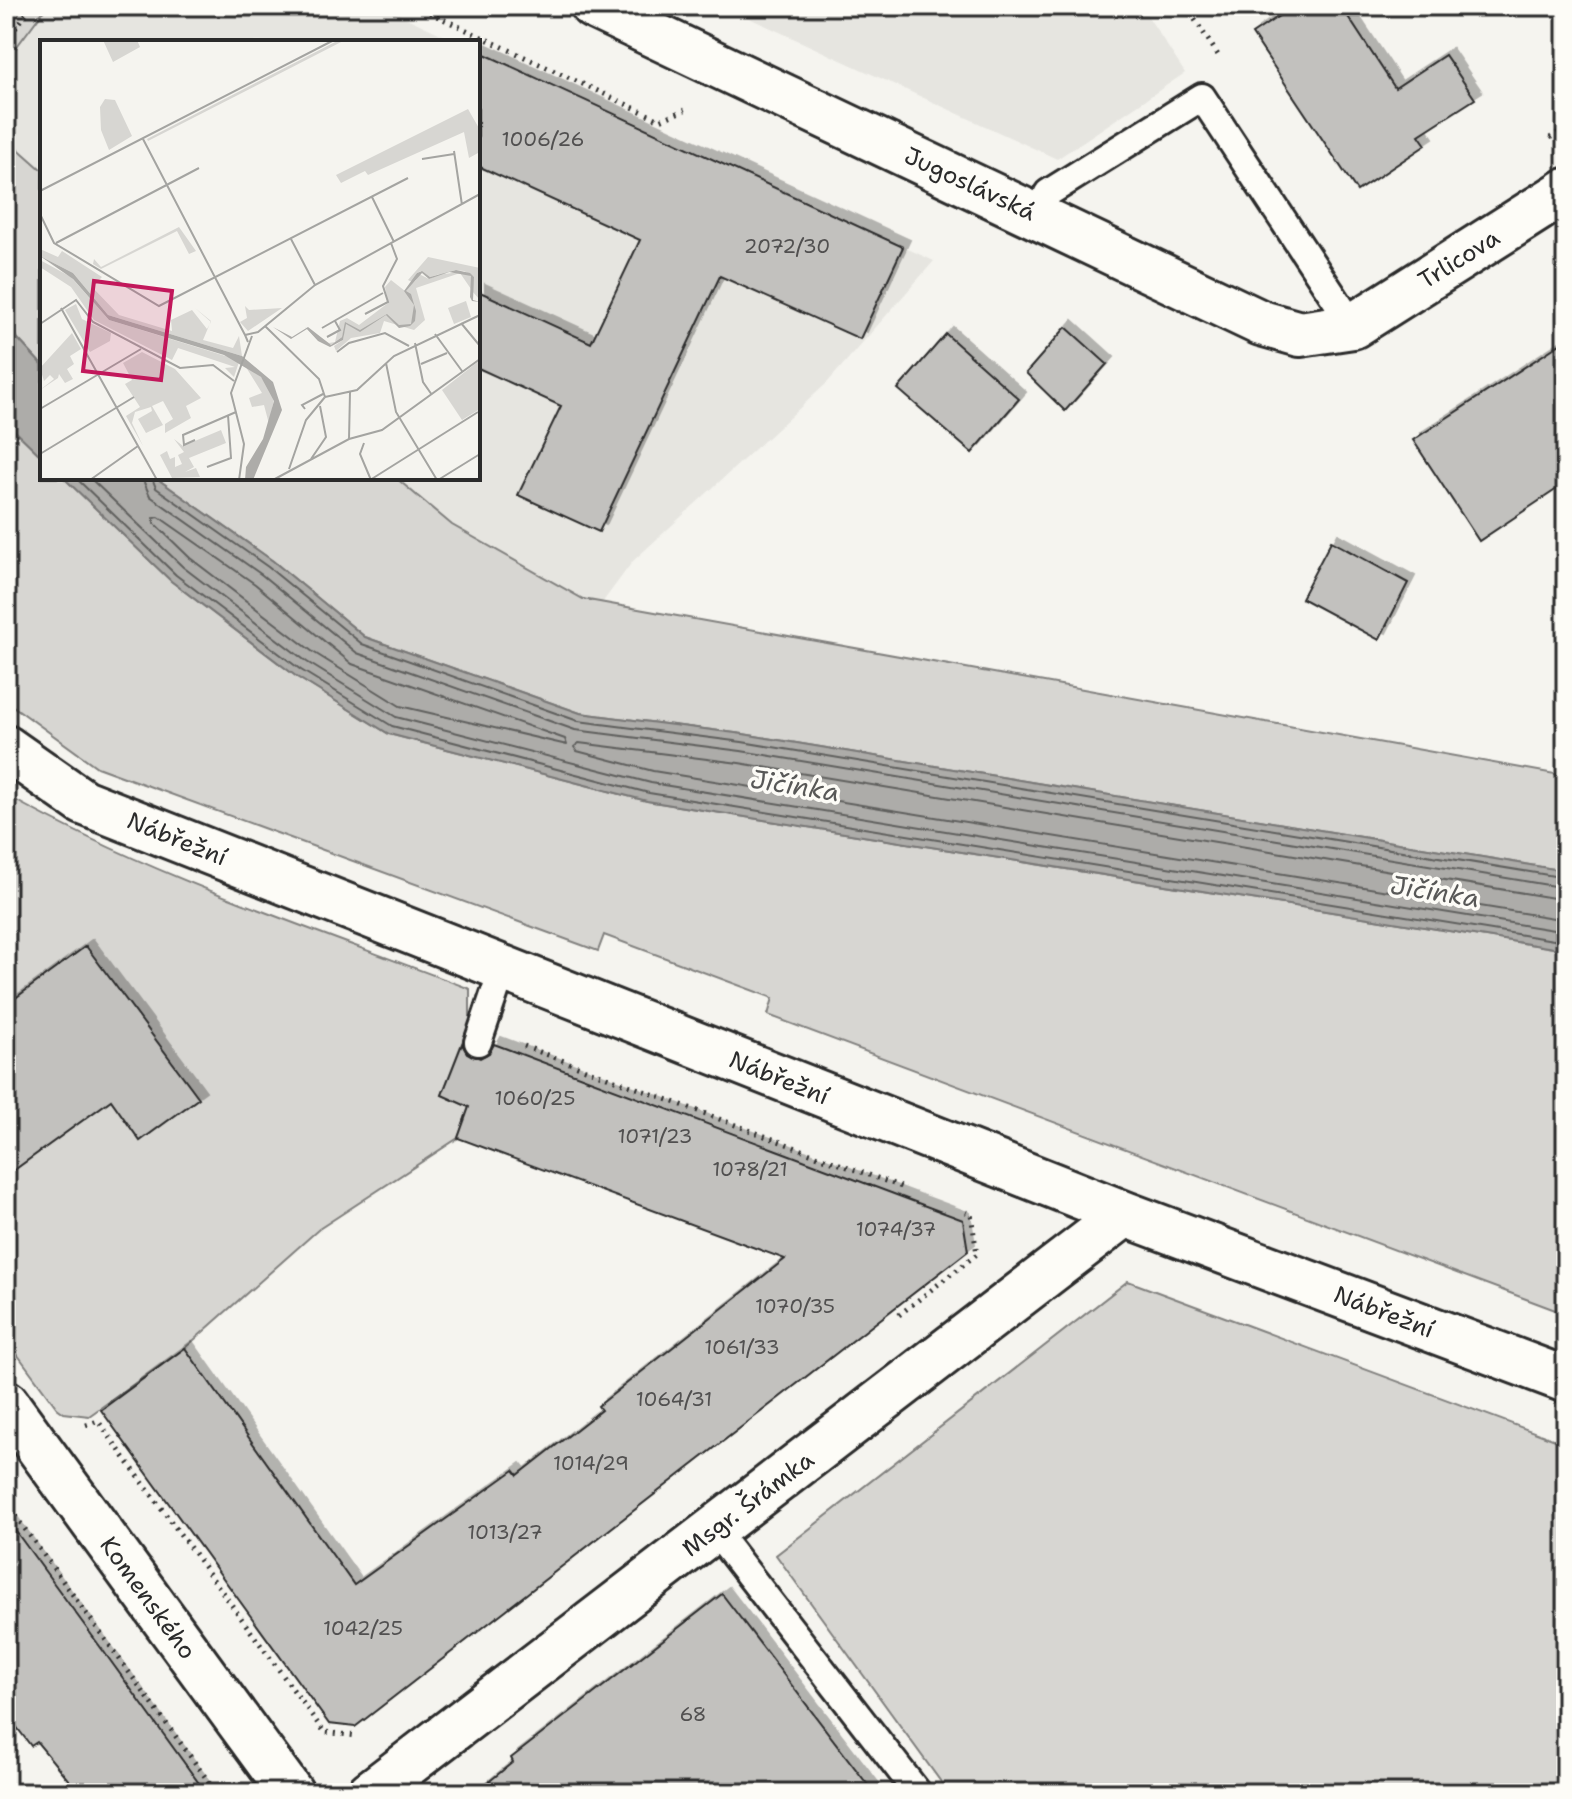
<svg xmlns="http://www.w3.org/2000/svg" width="1572" height="1799" font-family="'Shantell Sans',sans-serif">
	<style>
		.built { fill: #e6e5e0 }
		.green { fill: #d7d6d2; stroke: #81807e; stroke-width: 2 }
		.water { fill: #adaca9; stroke: #797877; stroke-width: 2 }
		.lines { fill: none; stroke-linecap: round; stroke-linejoin: round }
		.shore { stroke: #5f5f5d; stroke-width: 2 }
		.building { fill: #c2c1be; stroke: #2b2b2b; stroke-width: 2; filter: url(#shadow) }
		.lane-casing { stroke: #2b2b2b; stroke-width: 32 }
		.street-casing { stroke: #2b2b2b; stroke-width: 50 }
		.path { stroke: #2b2b2b; stroke-width: 5; stroke-dasharray: 2 6; stroke-linecap: butt }
		.lane { stroke: #fdfcf7; stroke-width: 26 }
		.street { stroke: #fdfcf7; stroke-width: 44 }
		.labels { text-anchor: middle; dominant-baseline: central; stroke-width: 7; stroke-linejoin: round; paint-order: stroke }
		.number-label { font-size: 20px; fill: #515050 }
		.street-label { font-size: 24px; fill: #2b2b2b; stroke: #fdfcf7 }
		.water-label { font-size: 26px; font-style: italic; fill: #585857; stroke: #fdfcf7 }
		.inset-road { fill: none; stroke: #a4a4a1; stroke-width: 2 }
		.view { fill: #c2185b; fill-opacity: 0.15; stroke: #c2185b; stroke-width: 4 }
		.inset-edge { fill: none; stroke: #2b2b2b; stroke-width: 4 }
	</style>
	<defs>
		<filter id="shadow"><feDropShadow dx="7" dy="-7" stdDeviation="0" flood-color="#0004"/></filter>
	</defs>
	<rect width="100%" height="100%" fill="#f5f4ef"/>
	<filter id="ink" filterUnits="userSpaceOnUse"><feTurbulence type="fractalNoise" baseFrequency=".0125" numOctaves="2"/><feDisplacementMap in="SourceGraphic" scale="16" xChannelSelector="R" yChannelSelector="G"/><feConvolveMatrix kernelMatrix="1 2 1 2 8 2 1 2 1" color-interpolation-filters="sRGB"/></filter>
	<g filter="url(#ink)">
		<!-- built -->
		<path class="built" d="M48 6H381L458 42H42V170L6 138V61Z
			M723 6H1141L1185 73 1057 159Z
			M478 51 934 261 827 383 633 561 602 603 583 599 452 525 396 478H478Z"/>
		<!-- green -->
		<path class="green" d="M6 6H47L6 61Z
			M6 138 42 170V365L6 326Z
			M6 422 42 457V478H64L171 581 297 677 389 734 647 801 1566 950V1314L768 1015 773 998 604 935 598 951 97 767 6 701Z
			M156 478H396L452 525 583 599 1566 776V871L743 734 580 713 365 637 273 561Z
			M6 795C152 877 314 929 470 989V1022L442 1095 469 1107 458 1138 319 1229 185 1348 89 1416 64 1413 57 1408 6 1339Z
			M1128 1281 1566 1444V1793H949L776 1555Z"/>
		<!-- water -->
		<path class="water" d="M6 326 42 365V457L6 422Z
			M64 478H156L273 561 365 637 580 713 743 734 1566 871V950L647 801 389 734 297 677 171 581Z"/>
		<g class="lines">
			<!-- shore -->
			<path class="shore" d="M76 478 176 575 301 670 392 726 649 793 1566 942
				M90 478 183 567 307 662 396 717 651 783 1566 932
				M142 478 150 496 262 575 357 653 575 730 741 751 1566 888
				M152 478 156 488 268 567 362 644 578 721 742 742 1566 878
				M159 517 255 584 352 664 565 739 567 745 400 706 313 652 190 558 154 523V518Z
				M1566 900 739 763 579 743 574 747 577 751 653 771 1566 920"/>
		</g>
		<!-- building -->
		<path class="building" d="M1294 6H1341L1395 88 1445 55 1475 99 1419 135 1426 145 1357 191 1252 34Z
			M478 51 903 247 860 339 720 276 599 532 518 495 561 406 478 368V291L591 343 640 240 478 166Z
			M1066 327 1107 364 1065 411 1026 373Z
			M946 334 1019 399 972 453 898 389Z
			M1566 340V483L1479 541 1413 440Z
			M1331 541 1408 583 1379 640 1301 598Z
			M86 946 199 1098 140 1141 111 1100 6 1176V1005Z
			M462 1044 467 1053 480 1058 489 1053 494 1044 963 1220 968 1251 355 1727 329 1724 101 1410 185 1348 354 1585 514 1470 518 1475 601 1410 598 1406 785 1259 458 1138 469 1107 442 1095Z
			M6 1518 107 1656 206 1793H79L37 1742 31 1746 6 1713Z
			M722 1594 874 1793H475L513 1762 511 1758Z"/>
		<g class="lines">
			<defs>
				<path id="lane" d="M1037 216 1048 193 1202 97 1353 326
					M478 1042 503 968
					M714 1530 918 1793"/>
				<path id="street" d="M593 6 1261 323 1300 334 1353 326 1566 191
					M6 748 83 802 1125 1214 1566 1380
					M6 1403 291 1793
					M370 1793 1125 1214"/>
			</defs>
			<!-- lane casing -->
			<use href="#lane" class="lane-casing"/>
			<!-- street casing -->
			<use href="#street" class="street-casing"/>
			<!-- path -->
			<path class="path" d="M415 6 660 120 685 110
				M1186 6 1218 55
				M6 41 32 6
				M1550 138 1566 127
				M524 1046 904 1188
				M899 1315 977 1254 971 1214 966 1212
				M86 1425 98 1421 324 1732 357 1736
				M6 1503 217 1793"/>
			<!-- lane -->
			<use href="#lane" class="lane"/>
			<!-- street -->
			<use href="#street" class="street"/>
		</g>
	</g>
	<g class="labels">
		<!-- number labels -->
		<g class="number-label">
			<text x="543" y="139">1006/26</text>
			<text x="787" y="246">2072/30</text>
			<text x="535" y="1098">1060/25</text>
			<text x="655" y="1136">1071/23</text>
			<text x="750" y="1169">1078/21</text>
			<text x="896" y="1229">1074/37</text>
			<text x="795" y="1306">1070/35</text>
			<text x="742" y="1347">1061/33</text>
			<text x="674" y="1399">1064/31</text>
			<text x="591" y="1463">1014/29</text>
			<text x="505" y="1532">1013/27</text>
			<text x="363" y="1628">1042/25</text>
			<text x="693" y="1714">68</text>
		</g>
		<!-- street labels -->
		<g class="street-label">
			<text transform="translate(970 184) rotate(25)">Jugoslávská</text>
			<text transform="translate(1459 259) rotate(-32)">Trlicova</text>
			<text transform="translate(177 839) rotate(22)">Nábřežní</text>
			<text transform="translate(779 1078) rotate(22)">Nábřežní</text>
			<text transform="translate(1384 1312) rotate(21)">Nábřežní</text>
			<text transform="translate(748 1504) rotate(-37)">Msgr. Šrámka</text>
			<text transform="translate(148 1598) rotate(54)">Komenského</text>
		</g>
		<!-- water labels -->
		<g class="water-label">
			<text transform="translate(795 785) rotate(9)">Jičínka</text>
			<text transform="translate(1435 891) rotate(9)">Jičínka</text>
		</g>
	</g>
	<!-- overview -->
	<g transform="translate(40 40)">
		<rect width="440" height="440" fill="#f5f4ef"/>
		<path d="M63 0H97L100 7 73 22ZM299 0H305L108 101 107 99ZM65 59 75 60 92 96 69 110 61 90 60 67ZM428 69 440 90V118L438 113 429 118 424 92 328 135 325 131 301 143 296 135ZM139 187 156 211 149 214 137 191 61 229 53 224 54 219 61 227ZM0 209 18 217 22 211 62 237 52 247 79 275 132 291 131 280 152 270 167 289 171 282 155 268 171 281 163 300 193 308 199 296 202 316 68 275 33 233 0 216ZM388 217 440 228V260L432 251 434 237 424 231 415 230 404 234 420 232 432 236 431 249 420 233 376 248 385 280 374 290 344 281 340 293 311 298 296 311 294 306 303 300 305 286 302 297 291 305 278 300 265 287 289 303 295 302 300 281 307 278 319 285 348 263 345 247 351 240 365 251 376 240 379 234 389 239 400 234 390 237 381 231 377 233 372 242 368 240ZM0 220 31 237 69 280 192 318 199 322 194 337 185 328 195 327 138 308 132 320 54 280 31 247 0 227ZM426 261 431 277 414 284 408 268ZM36 264 42 279 71 293 70 301 50 312 25 270ZM205 266 209 270 242 268 208 291 200 282 207 278ZM32 293 41 309 30 316 34 324 27 329 33 339 25 343 19 334 18 338 0 350 14 339 10 335 4 341 0 328ZM102 312 135 329 161 358 146 366 151 378 125 393V384L133 379 123 361 112 366 123 385 106 393 98 379 112 371 111 367 95 372 92 383 103 406 86 376 100 367 85 344 92 340 83 323ZM440 320V369L422 380 402 350ZM204 324 221 337 235 354 229 384 224 365 212 367 209 358 222 353ZM181 390 186 403 149 418 154 427 145 432 156 428 160 437 132 438 120 415 127 411 130 419 135 417V427L142 424 138 415 144 412 134 399 143 406Z" fill="#d7d6d2"/>
		<path d="M0 216 33 233 68 275 202 316 233 342 242 370 213 440H205L206 427 223 399 234 361 221 337 184 315 69 280 33 239ZM416 230 430 233 434 237 433 260 440 262 432 261 430 257 431 236 409 232 389 239 382 233 366 251 371 254 376 271 375 281 370 286 359 288 346 275 320 292 306 284 303 300 290 307 278 301 267 289 251 299 233 287 252 297 268 287 291 305 302 297 305 282 320 290 347 274 359 285 371 284 374 265 364 251 377 233 382 231 390 237Z" fill="#adaca9"/>
		<path class="inset-road" d="M103 99 205 295M414 111 422 165M382 119 414 114M0 151 294 0M332 157 354 202M0 174 14 203 119 266 368 138M251 199 275 245M16 203 159 128M21 268 117 440M325 274 348 262 343 246 357 219 351 203M421 283 440 306M0 284 36 260 53 282 140 328 173 325 194 341M225 286 279 339 285 357M282 288 343 253M395 294 422 331M287 297 300 290 295 281M208 302 205 295 218 292 275 245 440 154M375 303 383 342 392 355M297 312 309 303 345 293 369 306M346 323 356 372 397 440M381 324 407 313M285 357 317 350 354 316 440 275M0 369 101 309M265 369 262 365 283 354M309 399 310 352M155 400 144 405 143 395 196 372M324 403 320 414 331 440M0 414 94 357M271 419 286 397 280 366M167 427 191 418 188 375M249 429 266 380 285 357M50 440 98 406M199 440 204 404 191 353 212 296M233 440 309 399 342 390 440 319M330 440 438 372M398 440 440 414"/>
		<path class="view" d="M54 241 132 251 121 340 43 331Z"/>
		<rect width="440" height="440" class="inset-edge"/>
	</g>
	<!-- margin -->
	<rect width="1572" height="1799" fill="none" stroke="#fdfcf7" stroke-width="32"/>
	<rect x="16" y="16" width="1540" height="1767" fill="none" stroke="#2b2b2b" stroke-width="3" filter="url(#ink)"/>
</svg>
